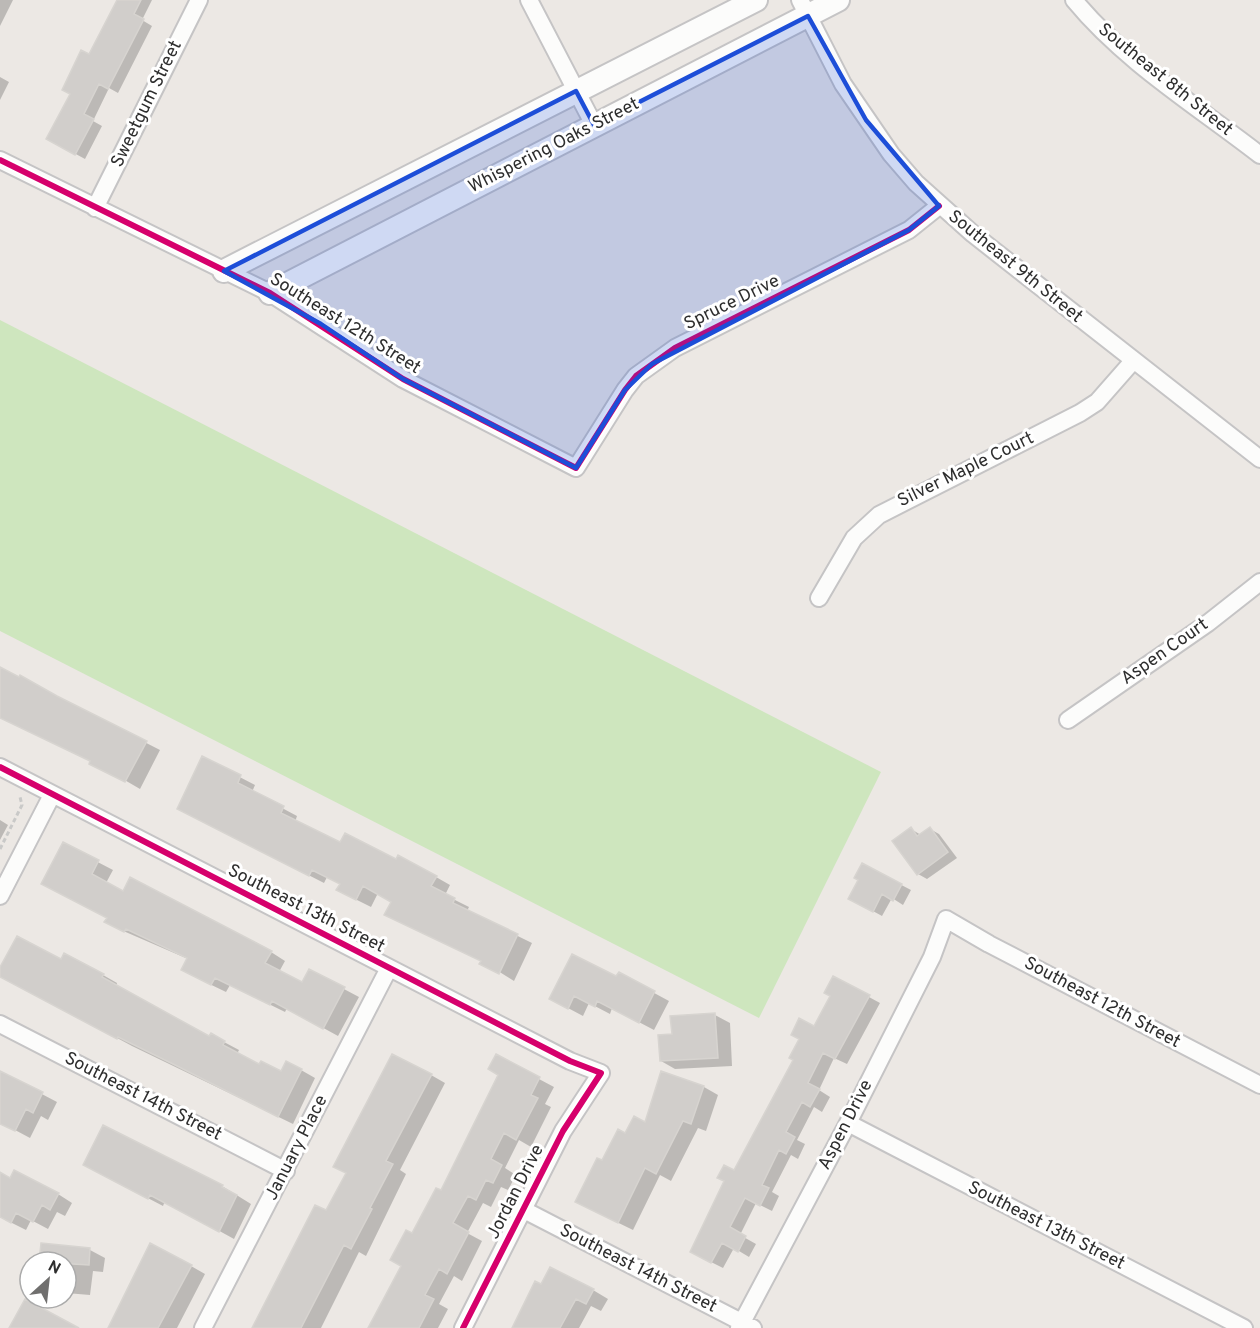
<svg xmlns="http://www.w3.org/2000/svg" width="1260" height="1328" font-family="Overpass,sans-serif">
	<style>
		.grass { fill: #cee6be }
		.shadow { fill: #0003 }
		.building { fill: #d1cecb; stroke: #d7d4d0; stroke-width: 1.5 }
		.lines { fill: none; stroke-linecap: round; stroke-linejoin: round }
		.street-casing { stroke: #c5c4c5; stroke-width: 20 }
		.secondary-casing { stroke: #c5c4c5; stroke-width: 26 }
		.path { stroke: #c9c9c8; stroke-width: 3; stroke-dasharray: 4.5 3; stroke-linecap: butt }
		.street { stroke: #fcfcfb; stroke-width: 16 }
		.secondary { stroke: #fcfcfb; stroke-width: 22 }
		.cycleway-casing { stroke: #fff; stroke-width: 10 }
		.cycleway { stroke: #d6006c; stroke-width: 6 }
		.marked { fill: #1d4ed8; fill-opacity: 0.2; stroke: #1d4ed8; stroke-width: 4.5; stroke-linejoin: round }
		.labels { text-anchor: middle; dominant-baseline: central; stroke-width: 6; stroke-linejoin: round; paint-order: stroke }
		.street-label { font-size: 18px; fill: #2e2e2e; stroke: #fff }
	</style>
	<rect width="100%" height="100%" fill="#ece8e4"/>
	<!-- grass -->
	<path class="grass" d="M0 320 881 772 759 1018 0 631Z"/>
	<!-- shadow -->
	<path class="shadow" d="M0 0H13L0 26Z
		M119 0H152L142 20 152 26 118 93 109 88 93 121 102 126 85 159 48 139Z
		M0 77 9 82 0 100Z
		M0 668 160 750 140 789 92 761 0 717Z
		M203 758 255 785 252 792 297 816 295 822 341 844 397 861 436 877 450 885 445 895 469 907 467 911 532 943 514 981 482 961 386 915 393 901 378 893 371 907 353 898 341 884 327 877 324 883 193 816Z
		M0 820 8 825 0 840Z
		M911 829 921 835 930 829 939 834 957 858 927 879 918 874Z
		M63 844 113 870 106 883 123 893 271 952 285 961 279 972 303 984 310 971 359 997 338 1036 287 1008 285 1012 230 985 226 992 197 978 188 959 121 930 108 918Z
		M863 865 911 890 903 905 892 898 882 916 860 904Z
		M61 961 103 975 117 983 116 987 210 1038 224 1042 239 1050 237 1054 260 1066 282 1073 301 1070 315 1078 293 1124 132 1046 0 975V971Z
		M619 974 669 1001 654 1030 612 1008 610 1014 589 1003 583 1016 551 999 617 978Z
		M834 978 880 1003 847 1064 834 1058 819 1090 830 1097 822 1112 814 1107 797 1140 805 1144 798 1159 791 1155 772 1192 779 1196 772 1211 756 1203 740 1235 756 1244 749 1257 734 1248 723 1268 703 1258 735 1172 831 996Z
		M715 1015 730 1023 732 1066 675 1069 661 1061 673 1035Z
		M496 1056 554 1087 545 1104 551 1107 531 1147 519 1140 505 1168 516 1175 508 1190 501 1187 491 1207 483 1203 467 1233 482 1241 462 1281 454 1276 439 1304 448 1309 438 1328H371L403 1266 413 1235 441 1192 500 1075Z
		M0 1072 57 1102 48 1120 41 1116 30 1138 0 1122Z
		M431 1075 445 1083 400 1170 406 1174 366 1256 359 1252 321 1328H254L326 1212Z
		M704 1087 718 1095 706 1131 698 1128 671 1181 660 1175 633 1230 592 1210 602 1162 626 1135Z
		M100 1173 222 1186 251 1204 234 1239 165 1201 163 1206Z
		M0 1174 58 1194 72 1203 65 1216 57 1212 48 1229 31 1220 26 1230 0 1217Z
		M42 1245 90 1250 105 1258 103 1272 93 1271 90 1295 66 1293V1262Z
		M191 1266 205 1274 177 1328H109Z
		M542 1286 593 1290 608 1299 601 1311 591 1306 579 1328H514Z"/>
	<!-- building -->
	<path class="building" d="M117 0H141L134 14 144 19 108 89 99 84 84 114 94 119 75 155 46 139 70 94 62 90 81 50 89 54Z
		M0 667 19 677 20 675 57 696 147 741 125 782 89 764 90 761 0 718Z
		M202 756 241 775 238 783 284 806 281 813 340 842 345 833 396 859 398 855 437 876 431 886 455 898 453 903 518 934 499 974 479 964 481 961 384 915 391 902 363 886 356 900 336 890 340 884 312 870 309 876 177 809Z
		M911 827 917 836 930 827 948 852 917 875 892 841Z
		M63 842 99 860 92 874 123 891 130 877 272 951 265 963 302 982 309 969 345 987 323 1029 272 1001 270 1005 215 978 211 985 181 970 187 958 126 929 124 932 104 922 107 918 41 884Z
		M862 863 902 884 893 901 882 894 873 912 848 899 858 880 854 878Z
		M17 936 61 959 64 953 104 974 102 977 209 1036 211 1033 225 1041 223 1045 259 1064 261 1061 281 1071 286 1061 302 1069 278 1117 177 1066 118 1037 117 1039 0 977V967Z
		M572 954 616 976 619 972 655 991 639 1023 597 1001 595 1007 574 996 568 1009 549 999Z
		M833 976 870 995 835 1059 823 1053 808 1083 820 1089 810 1107 802 1102 786 1132 795 1137 786 1154 779 1150 762 1185 769 1188 760 1206 745 1198 730 1227 746 1236 738 1252 722 1243 711 1263 690 1252 724 1181 717 1178 724 1165 734 1170 793 1060 789 1058 799 1039 791 1035 799 1018 814 1026 830 996 824 993Z
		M715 1013 718 1058 660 1061 658 1035 672 1034 670 1016Z
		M392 1054 432 1074 386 1161 393 1164 370 1208 372 1209 351 1249 344 1245 301 1328H252L315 1205 326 1210 346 1173 333 1167Z
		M496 1054 540 1077 531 1095 538 1098 516 1140 504 1133 491 1159 502 1165 493 1183 486 1180 476 1200 468 1196 453 1223 469 1232 447 1274 439 1269 425 1295 434 1299 419 1328H368L401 1266 390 1260 406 1230 412 1233 436 1188 441 1190 498 1075 488 1069Z
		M0 1071 43 1092 33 1113 26 1109 15 1131 0 1124Z
		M661 1071 704 1086 691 1124 683 1121 656 1174 645 1168 618 1223 575 1202 597 1158 602 1160 618 1129 625 1133 634 1116 645 1122Z
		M103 1125 223 1185 222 1187 237 1195 219 1232 150 1195 148 1199 83 1165Z
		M14 1170 59 1193 50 1210 42 1205 33 1222 16 1213 11 1223 0 1217V1172L10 1178Z
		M41 1243 90 1248 89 1265 39 1262Z
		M150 1243 192 1265 158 1328H108Z
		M550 1267 594 1289 586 1304 576 1299 560 1328H512L535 1281 541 1284Z
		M25 1299 79 1328H9Z"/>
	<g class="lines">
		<defs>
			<path id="street" d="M529 0 594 125
				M800 0 843 84 891 154 916 183 973 234 1260 459
				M1074 0C1125 62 1197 106 1260 155
				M0 160 270 293 403 379 576 468 625 390 636 376 675 348 909 230 939 206
				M95 208 199 0
				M819 598 854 538 879 515 1080 413 1097 402 1133 361
				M1068 720 1208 623 1260 582
				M0 767 570 1061 601 1073 563 1131 463 1328
				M0 896 52 795
				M0 1024 286 1171
				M848 1123 1244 1328
				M524 1210 753 1328
				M203 1328 389 968
				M739 1328 848 1123 932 957 946 919 989 944 1260 1085"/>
			<path id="secondary" d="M224 271 756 0
				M270 293 838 0"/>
		</defs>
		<!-- street casing -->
		<use href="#street" class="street-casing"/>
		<!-- secondary casing -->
		<use href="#secondary" class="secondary-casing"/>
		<!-- path -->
		<path class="path" d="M0 849 22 805 20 797"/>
		<!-- street -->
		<use href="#street" class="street"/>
		<!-- secondary -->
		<use href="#secondary" class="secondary"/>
		<defs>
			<path id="cycleway" d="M0 160 270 293 403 379 576 468 625 390 636 376 675 348 909 230 939 206
				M0 767 570 1061 601 1073 563 1131 463 1328"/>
		</defs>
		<!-- cycleway casing -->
		<use href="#cycleway" class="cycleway-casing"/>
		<!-- cycleway -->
		<use href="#cycleway" class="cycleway"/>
	</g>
	<!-- marked area -->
	<path class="marked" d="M808 16 866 120 939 206 909 230 652 364 625 390 576 468 403 379 321 324 224 271 576 91 594 125Z"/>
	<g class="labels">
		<!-- street labels -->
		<g class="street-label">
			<text transform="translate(1165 80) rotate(39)">Southeast 8th Street</text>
			<text transform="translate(147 104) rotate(-64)">Sweetgum Street</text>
			<text transform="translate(554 146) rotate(-27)">Whispering Oaks Street</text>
			<text transform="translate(1015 267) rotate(39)">Southeast 9th Street</text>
			<text transform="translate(732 303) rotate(-26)">Spruce Drive</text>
			<text transform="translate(345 324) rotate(32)">Southeast 12th Street</text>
			<text transform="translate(966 470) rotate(-26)">Silver Maple Court</text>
			<text transform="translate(1165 652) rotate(-35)">Aspen Court</text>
			<text transform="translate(306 909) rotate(27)">Southeast 13th Street</text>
			<text transform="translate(1102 1003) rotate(28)">Southeast 12th Street</text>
			<text transform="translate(143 1097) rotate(27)">Southeast 14th Street</text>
			<text transform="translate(846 1125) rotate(-63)">Aspen Drive</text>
			<text transform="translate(297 1148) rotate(-63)">January Place</text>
			<text transform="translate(516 1192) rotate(-63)">Jordan Drive</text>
			<text transform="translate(1046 1226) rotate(27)">Southeast 13th Street</text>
			<text transform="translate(638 1269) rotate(27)">Southeast 14th Street</text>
		</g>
	</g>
	<!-- north arrow -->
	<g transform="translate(48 1280) rotate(27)"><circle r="28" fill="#ffffff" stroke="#ababab" stroke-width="1.5"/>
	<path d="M0-4.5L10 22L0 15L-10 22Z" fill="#706f6e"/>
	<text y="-9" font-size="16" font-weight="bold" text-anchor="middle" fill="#2e2e2e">N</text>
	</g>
</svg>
